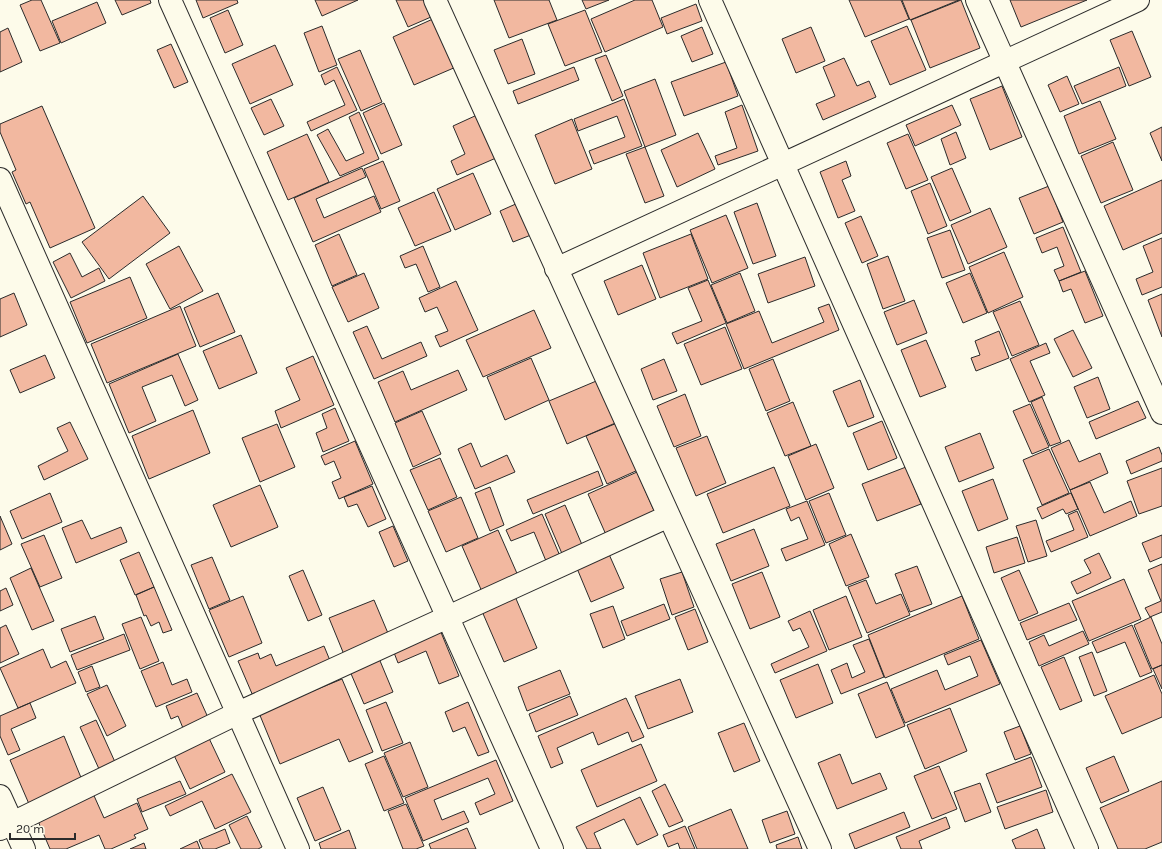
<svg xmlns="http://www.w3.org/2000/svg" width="1162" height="849" font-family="Karla,sans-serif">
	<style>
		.building { fill: #f2b8a0; stroke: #2b2b2b }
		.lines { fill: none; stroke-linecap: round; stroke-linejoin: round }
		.minor-casing { stroke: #2b2b2b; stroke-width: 24 }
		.minor { stroke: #fdfbea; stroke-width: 22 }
	</style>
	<rect width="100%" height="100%" fill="#fdfbea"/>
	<!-- building -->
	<path class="building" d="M32 0H41L60 43 40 51 20 5Z
		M115 0H150L151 3 122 15Z
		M196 0H237L238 3 203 18Z
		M315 0H358L322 16Z
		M396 0H424L431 17 408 27Z
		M494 0H549L557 20 509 38Z
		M582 0H609L586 9Z
		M635 0H652L663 27 605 52 591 19Z
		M849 0H901L909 19 865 37Z
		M902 0H959L910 20Z
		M961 0 980 48 930 68 911 20Z
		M1010 0H1087L1021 27Z
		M97 2 106 23 61 43 52 21Z
		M696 4 702 21 667 34 661 18Z
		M228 10 243 45 225 53 210 18Z
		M585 10 602 52 565 66 548 24Z
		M435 18 456 67 414 85 393 37Z
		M322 26 337 65 319 72 304 33Z
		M907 26 926 70 890 85 871 41Z
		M702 27 713 54 692 62 681 36Z
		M811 27 825 61 796 73 782 39Z
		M8 28 22 62 0 72V32Z
		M1132 31 1151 77 1129 86 1110 40Z
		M522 39 535 74 508 84 494 50Z
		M171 44 188 82 174 88 157 50Z
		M275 45 293 85 250 104 232 64Z
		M360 50 382 102 361 111 338 59Z
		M606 55 623 96 612 101 595 59Z
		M844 58 857 86 869 81 876 97 823 120 816 104 835 96 823 67Z
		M726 62 738 96 684 116 671 82Z
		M337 67 357 110 311 131 307 122 345 105 334 80 325 85 321 75Z
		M574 67 579 80 518 104 513 91Z
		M1119 67 1126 86 1082 104 1074 86Z
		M1067 76 1079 104 1060 112 1048 85Z
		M655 79 676 135 645 147 624 91Z
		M1002 86 1022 137 990 150 970 99Z
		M271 99 284 126 264 135 251 108Z
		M624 99 642 146 594 164 589 151 625 137 617 116 578 131 574 119Z
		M1100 101 1116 139 1079 154 1064 116Z
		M384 103 402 145 381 154 363 113Z
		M742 105 758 151 718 165 715 156 737 148 725 112Z
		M952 105 961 125 915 146 906 125Z
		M42 106 95 228 50 248 30 202 26 204 12 172 16 170 0 132V124Z
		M359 112 379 159 340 176 317 135 328 129 346 161 364 153 349 117Z
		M477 115 496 158 457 175 451 161 465 154 453 126Z
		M572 119 592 169 555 184 535 135Z
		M1162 127V161L1150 133Z
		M956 132 966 158 950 165 941 139Z
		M698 133 715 169 677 187 661 150Z
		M307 134 329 182 288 200 267 152Z
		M908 134 928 180 906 189 887 143Z
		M1113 142 1133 190 1101 203 1081 156Z
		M645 147 664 196 645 203 626 154Z
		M383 161 400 201 381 209 364 169Z
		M846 161 851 176 842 180 855 211 838 218 820 172Z
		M362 168 366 177 316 199 324 218 374 196 381 212 313 242 294 198Z
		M952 168 971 212 950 221 931 177Z
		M473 173 491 214 455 230 437 189Z
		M1162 180V233L1123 250 1104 206Z
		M930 183 947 226 928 234 911 191Z
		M1049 186 1063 222 1034 234 1019 198Z
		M434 192 451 231 415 246 398 208Z
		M143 196 170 233 109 279 82 242Z
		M518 203 531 235 513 242 500 211Z
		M757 203 776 256 753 264 734 212Z
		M990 208 1007 247 968 264 951 225Z
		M726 215 748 268 712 283 690 230Z
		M861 216 878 256 862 263 845 223Z
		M1063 227 1081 272 1059 281 1054 270 1064 266 1057 247 1042 253 1036 238Z
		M950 230 965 270 942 278 927 238Z
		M339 234 357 275 332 286 315 245Z
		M691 234 708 279 660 298 643 253Z
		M1162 238V287L1142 295 1136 279 1153 272 1143 246Z
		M179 246 203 291 170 309 146 264Z
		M423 246 440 287 428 292 416 264 405 268 400 256Z
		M1004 252 1023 297 988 313 969 267Z
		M70 253 82 277 99 268 105 281 71 298 53 262Z
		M888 256 905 301 883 309 867 264Z
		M805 257 815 286 768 303 758 274Z
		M642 265 656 299 618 315 604 281Z
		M1085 271 1103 316 1085 323 1071 289 1063 292 1059 281Z
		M364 273 379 308 348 322 332 287Z
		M740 273 755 311 727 323 711 285Z
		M970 273 987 313 963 323 946 283Z
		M130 277 147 318 87 343 70 302Z
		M708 280 726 323 677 344 672 333 702 321 688 288Z
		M456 281 478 330 440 347 435 336 448 331 437 307 425 312 419 298Z
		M14 293 27 325 0 337V299Z
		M218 293 235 332 200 347 184 308Z
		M1162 294V337L1148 300Z
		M914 300 927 333 897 345 884 312Z
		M1020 301 1039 345 1012 356 993 312Z
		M829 304 839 330 744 369 726 324 759 311 772 343 824 322 818 308Z
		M180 306 196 346 107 383 91 344Z
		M534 310 551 348 483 377 466 340Z
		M367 326 382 359 421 342 427 356 374 379 353 332Z
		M725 327 742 369 701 385 684 344Z
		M1073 330 1092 368 1073 377 1054 339Z
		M999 331 1009 358 976 371 971 358 980 355 975 341Z
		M241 335 257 373 219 389 203 351Z
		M926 340 946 387 920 397 901 350Z
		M1046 343 1050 353 1030 361 1045 395 1029 402 1010 359Z
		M178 354 198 400 185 406 172 375 142 387 156 421 129 433 109 384Z
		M45 355 55 378 20 393 10 370Z
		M313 356 334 405 281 428 275 411 300 400 286 368Z
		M531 358 549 400 505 420 487 377Z
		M664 359 677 391 653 400 641 369Z
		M773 359 790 401 766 411 749 369Z
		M458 370 467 390 395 422 378 382 403 371 411 390Z
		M1098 377 1110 409 1087 418 1074 387Z
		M601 379 620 421 567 444 549 401Z
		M860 380 874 417 848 427 833 391Z
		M685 394 701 436 674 447 657 406Z
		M1042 397 1061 442 1050 446 1031 402Z
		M1138 401 1146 418 1096 439 1089 422Z
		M793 402 811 446 785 456 767 413Z
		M1030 404 1049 447 1032 454 1013 411Z
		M335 408 349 441 323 452 316 433 327 428 322 414Z
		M193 410 210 453 149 479 132 436Z
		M422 411 441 454 413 467 395 423Z
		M882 421 897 458 868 470 853 433Z
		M70 422 88 459 44 480 38 466 68 451 57 428Z
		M617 423 638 470 607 484 586 436Z
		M277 424 295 467 260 482 242 438Z
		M980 433 994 468 959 482 945 447Z
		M707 436 726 483 696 496 676 448Z
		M1069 440 1079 462 1100 453 1108 473 1070 490 1051 448Z
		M355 441 373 484 339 499 332 482 341 478 334 461 325 465 321 456Z
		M471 443 481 467 507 455 515 472 475 489 458 449Z
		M816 444 834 488 806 500 788 456Z
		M1159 447 1162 455V461L1131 474 1126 461Z
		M1049 449 1069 493 1042 505 1023 460Z
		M440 458 457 497 428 510 410 470Z
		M774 467 790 506 723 533 707 494Z
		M906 467 921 504 877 521 862 484Z
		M1162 468V506L1139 514 1127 481Z
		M598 471 603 485 533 514 527 500Z
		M637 472 656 515 607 537 588 494Z
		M993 479 1008 519 978 531 962 491Z
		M1090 482 1104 513 1131 501 1137 516 1090 536 1070 490Z
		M260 485 278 527 231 547 213 505Z
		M372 486 386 519 368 527 357 504 348 507 344 497Z
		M490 487 504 525 490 531 475 493Z
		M50 493 62 522 22 539 10 511Z
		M829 493 846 535 826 543 809 501Z
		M1071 493 1078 509 1066 514 1063 509 1042 519 1037 508Z
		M461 497 478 538 446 552 428 511Z
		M807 501 825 545 786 561 781 549 808 539 799 517 791 521 786 509Z
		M565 505 583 547 563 556 545 514Z
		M1077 511 1088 537 1051 552 1046 541 1074 530 1068 515Z
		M542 514 560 556 546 561 534 532 511 541 506 530Z
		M0 516 12 544 0 550Z
		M82 520 91 539 121 527 127 542 76 563 62 528Z
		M1036 520 1047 556 1028 562 1016 526Z
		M393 526 408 561 394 567 379 532Z
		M754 529 769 566 731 581 716 544Z
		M498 530 519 578 483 594 462 546Z
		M851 534 869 577 846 586 829 544Z
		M44 535 62 578 40 587 21 544Z
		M1162 535V557L1150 562 1142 543Z
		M1017 537 1025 563 994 573 986 547Z
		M139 552 154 587 135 595 120 560Z
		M608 552 624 588 591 602 576 566Z
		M1099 553 1111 578 1077 594 1071 582 1091 573 1084 560Z
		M212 557 230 600 209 609 191 565Z
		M1162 564V612L1150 617 1145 608 1161 601 1148 570Z
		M917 566 932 604 910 612 895 574Z
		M31 568 54 621 32 630 10 578Z
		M303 570 322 615 308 621 289 576Z
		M1019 570 1038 613 1019 621 1001 578Z
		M682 572 694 607 672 615 660 579Z
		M762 572 780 617 750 629 732 584Z
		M1124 579 1141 619 1089 641 1072 601Z
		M866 580 876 604 901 594 910 615 867 633 848 587Z
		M154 587 172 630 163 633 159 622 151 626 146 615 144 616 136 595Z
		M6 588 13 605 0 611V591Z
		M514 594 537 648 504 662 481 609Z
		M243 596 262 643 229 657 209 610Z
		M846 596 862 637 829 650 813 610Z
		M962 596 979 639 885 678 868 635Z
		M374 600 390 638 345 657 329 618Z
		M1069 603 1077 620 1027 640 1020 623Z
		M664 604 670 619 627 636 621 621Z
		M613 606 625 639 603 648 590 614Z
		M695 609 708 642 688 650 675 617Z
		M810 611 827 651 775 673 771 664 809 647 800 628 793 631 788 621Z
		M95 616 104 639 70 652 61 629Z
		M141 617 159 661 140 669 122 624Z
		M1151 617 1162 644V665L1152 669 1134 625Z
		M6 625 19 654 0 663V628Z
		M1132 625 1152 672 1140 677 1125 642 1097 653 1092 642Z
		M440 630 459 676 439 684 426 651 398 663 393 650Z
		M1083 631 1089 644 1039 666 1029 642 1044 635 1049 646Z
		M124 634 130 650 77 670 71 655Z
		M869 639 884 677 841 694 831 670 847 663 852 678 865 672 853 645Z
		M981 640 1000 684 905 723 891 689 937 670 945 690 978 676 970 656 948 665 944 655Z
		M324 646 331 663 253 696 238 661 258 653 260 659 271 654 276 666Z
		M43 649 51 668 66 661 76 683 18 708 0 668Z
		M1092 652 1107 691 1094 696 1079 657Z
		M378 656 393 692 364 704 349 669Z
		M1064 657 1082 701 1060 710 1041 667Z
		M163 662 172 685 187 679 192 692 156 707 141 671Z
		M818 664 833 703 796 718 780 680Z
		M1162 665V689L1153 669Z
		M92 666 100 687 86 692 78 672Z
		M560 670 570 694 527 711 518 687Z
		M1154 675 1162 694V717L1122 734 1105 696Z
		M342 679 373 752 349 762 339 739 280 764 259 713Z
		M680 679 693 712 648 729 635 696Z
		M887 682 905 726 876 738 858 694Z
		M107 685 126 726 107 736 87 694Z
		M197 693 210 722 185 733 178 716 171 719 166 706Z
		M570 696 578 715 536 732 529 714Z
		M626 698 644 737 632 742 628 732 598 745 593 732 557 748 563 763 551 768 538 736Z
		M386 702 403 743 382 751 366 710Z
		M468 702 489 752 478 756 465 727 453 732 445 712Z
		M30 703 36 718 11 729 20 750 8 755 0 736V716Z
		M950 708 967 751 925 769 907 725Z
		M96 720 115 762 99 769 80 727Z
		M744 723 760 761 734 772 718 733Z
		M1020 726 1031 754 1015 760 1004 732Z
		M207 734 225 772 190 789 172 751Z
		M64 736 82 780 29 804 10 760Z
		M410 742 428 787 403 797 384 753Z
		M641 744 657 781 597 807 581 770Z
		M840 754 852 784 880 773 887 789 837 809 818 763Z
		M384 756 404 803 384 811 365 764Z
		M1114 756 1129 791 1101 803 1086 768Z
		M1031 757 1042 787 997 803 986 774Z
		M496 760 513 801 480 815 475 803 495 794 488 778 434 800 442 820 464 811 469 822 423 841 405 798Z
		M939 766 957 809 932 819 914 776Z
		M232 774 251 812 215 829 202 801 170 816 165 806Z
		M180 781 186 794 142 812 137 799Z
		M1162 781V842L1145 849H1118L1100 808Z
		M980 783 991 812 965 822 954 792Z
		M665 784 683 821 669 827 652 791Z
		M323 787 341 830 315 841 297 798Z
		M91 789 104 818 137 803 148 829 134 835 136 838 111 849H105L99 835 66 849H50L35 814Z
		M1046 790 1053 812 1005 829 997 807Z
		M640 797 658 835 637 845 624 819 594 833 601 849H587L576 827Z
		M406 804 424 846 416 849H403L388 811Z
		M731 809 748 849H697L688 827Z
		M787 811 795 834 770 843 762 820Z
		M904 812 910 827 855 849 849 834Z
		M247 816 262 847 258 849H241L229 825Z
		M946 817 950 828 919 841 922 849H901L896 837Z
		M685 826 695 849H680L678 843 668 847 663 835Z
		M467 828 476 849H431L429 844Z
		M225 829 230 843 215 849H203L199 840Z
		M1037 829 1045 849H1016L1012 840Z
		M349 830 356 849H321L319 843Z
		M798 837 802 849H777L776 845Z
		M197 841 200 849H180Z
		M144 843 146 849H130Z"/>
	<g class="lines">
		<defs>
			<path id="minor" d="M170 0 552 849
				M435 0 820 849
				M710 0 1087 849
				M977 0 1162 413
				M0 179 298 849
				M556 269 1138 0
				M0 796 24 849
				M0 829 238 713 669 516"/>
		</defs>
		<!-- minor casing -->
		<use href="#minor" class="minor-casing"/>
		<!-- minor -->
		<use href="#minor" class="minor"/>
	</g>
	<!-- scale -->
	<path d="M10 833v6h65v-6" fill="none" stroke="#2b2b2b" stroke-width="2"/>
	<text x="16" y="833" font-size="12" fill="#2b2b2b" stroke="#fdfbea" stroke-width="3" paint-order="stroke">20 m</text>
</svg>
